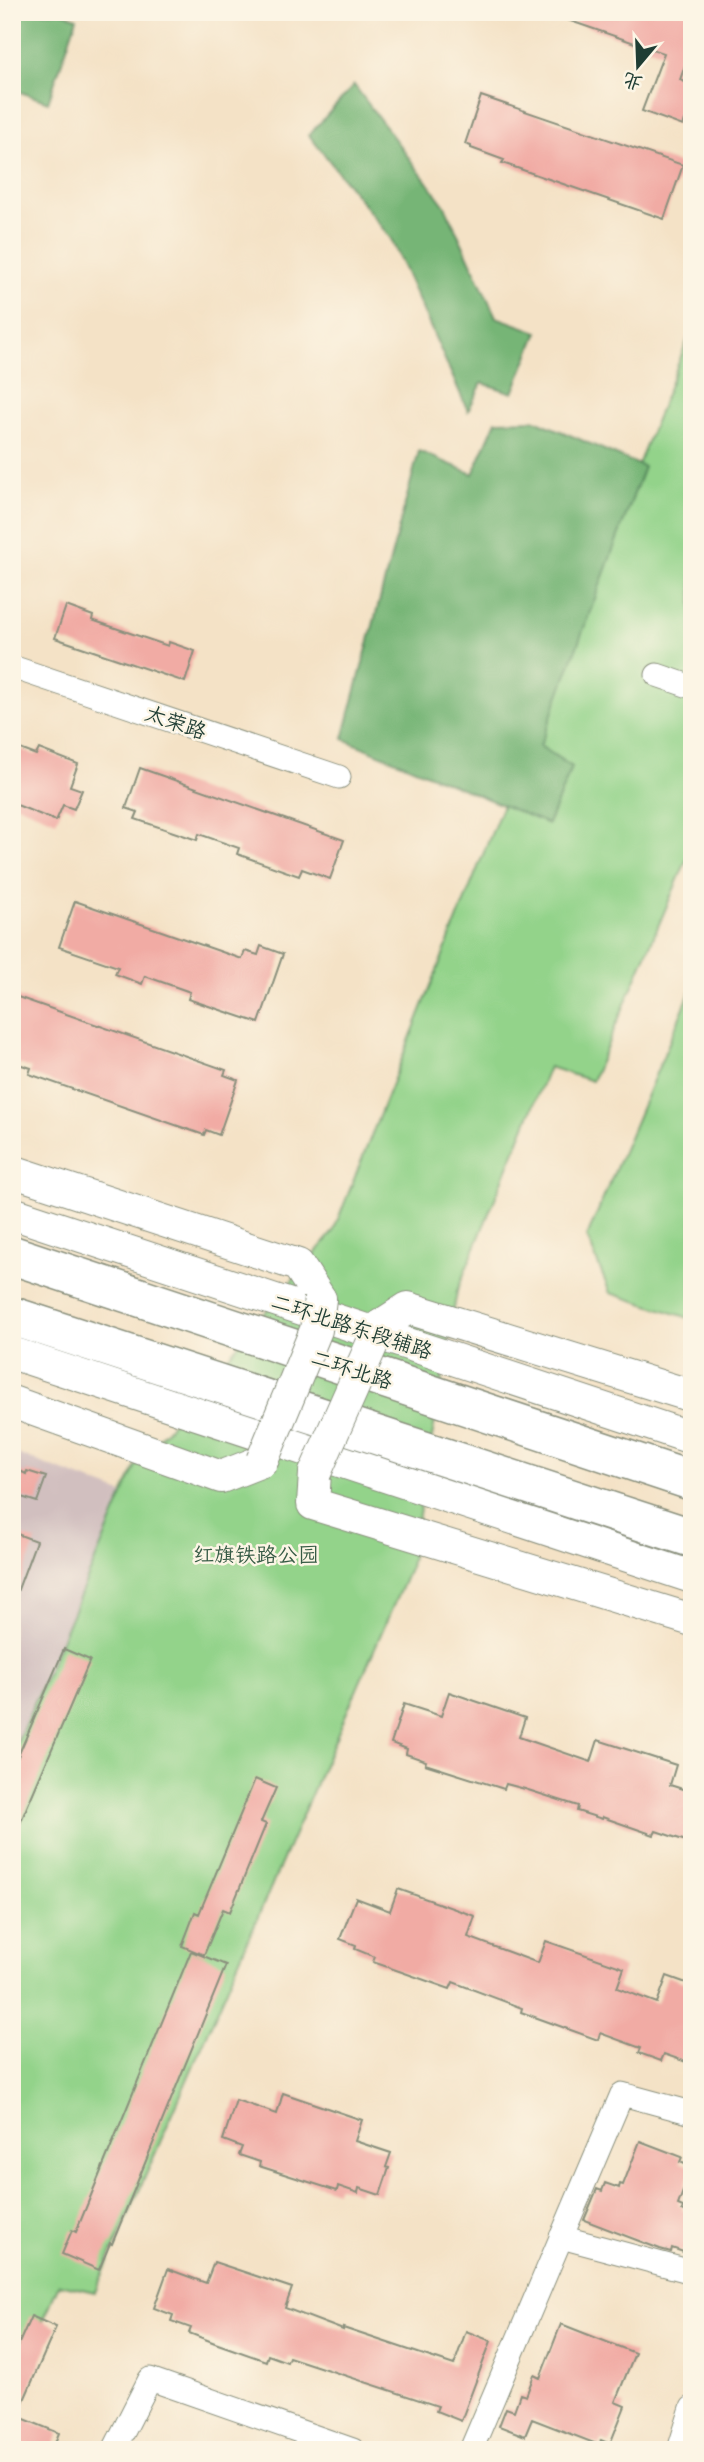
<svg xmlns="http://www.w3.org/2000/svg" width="704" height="2462" font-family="Itim,'LXGW WenKai TC',sans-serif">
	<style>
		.industrial { fill: #d1bfbf }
		.green { fill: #93d38a; stroke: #59885f; stroke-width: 2 }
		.forest { fill: #76b576; stroke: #4a7955; stroke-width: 2 }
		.building { fill: #f1aba4 }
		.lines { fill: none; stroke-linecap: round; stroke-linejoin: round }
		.street-casing { stroke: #8a907d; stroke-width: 25 }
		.secondary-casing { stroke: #8a907d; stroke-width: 34 }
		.highway-casing { stroke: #8a907d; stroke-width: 41 }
		.street { stroke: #fff; stroke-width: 23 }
		.secondary { stroke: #fff; stroke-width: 32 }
		.highway { stroke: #fff; stroke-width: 38 }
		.secondary-bridge-casing { stroke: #8a907d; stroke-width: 34; stroke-linecap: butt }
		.secondary-bridge { stroke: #fff; stroke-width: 32 }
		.labels { text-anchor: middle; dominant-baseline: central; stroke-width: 5; stroke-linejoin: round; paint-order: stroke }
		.street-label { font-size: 21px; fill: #1f3d34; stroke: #fcf5e5 }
		.park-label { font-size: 21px; fill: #365b45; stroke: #fcf5e5 }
	</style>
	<rect width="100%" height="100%" fill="#fcf5e5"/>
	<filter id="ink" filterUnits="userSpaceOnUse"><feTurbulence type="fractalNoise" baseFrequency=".0143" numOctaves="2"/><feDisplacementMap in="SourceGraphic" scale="14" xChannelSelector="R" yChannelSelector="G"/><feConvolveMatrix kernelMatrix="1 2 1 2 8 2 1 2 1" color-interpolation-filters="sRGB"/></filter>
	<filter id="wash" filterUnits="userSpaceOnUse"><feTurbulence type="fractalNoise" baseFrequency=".00686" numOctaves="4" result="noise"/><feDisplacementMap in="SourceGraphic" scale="28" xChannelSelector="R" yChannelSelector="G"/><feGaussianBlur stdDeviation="1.57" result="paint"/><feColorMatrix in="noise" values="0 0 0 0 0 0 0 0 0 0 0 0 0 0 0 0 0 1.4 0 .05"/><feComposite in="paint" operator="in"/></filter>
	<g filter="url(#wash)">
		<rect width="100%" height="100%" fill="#f4e2c6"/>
		<!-- industrial -->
		<path class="industrial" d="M12 1452 205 1524 12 1990Z"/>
		<!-- green -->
		<path class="green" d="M692 329V847L592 1081 549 1067 457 1291 410 1567 95 2292 59 2284 12 2393V1755L135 1467 333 1232Z
			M692 988V1319L610 1293 587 1237Z"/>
		<!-- forest -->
		<path class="forest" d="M12 12H62L77 18 48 102 12 89Z
			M354 85 445 206 496 317 538 332 513 393 482 383 468 411 391 239 309 135Z
			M535 420 644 467 540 746 572 767 548 824 343 739 419 451 473 474 496 421Z"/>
		<g id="blocks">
			<!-- building -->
			<path class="building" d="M556 12H692V45L680 80 692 85V123L685 120 683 126 642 111 664 53 556 16Z
				M481 96 683 165 664 219 517 168 502 163 504 160 471 148V146L465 144Z
				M66 606 93 616 92 620 168 646 169 642 195 651 185 682 55 638Z
				M12 746 36 755 39 749 78 764 70 786 82 790 74 809 63 805 56 821 12 803Z
				M140 768 344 840 330 879 302 869 299 876 237 854 239 848 199 834 197 840 135 819 138 812 126 808Z
				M75 901 242 959 245 951 258 955 261 946 283 954 259 1023 188 999 190 992 145 976 142 984 115 974 118 967 59 947Z
				M12 995 226 1070 224 1075 238 1080 219 1135 206 1130 204 1135 29 1074 31 1068 12 1062Z
				M20 1471 26 1474 27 1471 46 1477 37 1502 12 1494Z
				M12 1532 36 1541 14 1600 12 1599Z
				M64 1649 90 1660 12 1842V1770Z
				M449 1692 525 1718 519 1737 591 1762 598 1740 676 1765 670 1785 692 1792V1843L656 1831 654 1835 602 1817V1819L577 1811 578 1806 525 1789 506 1784 504 1789 425 1764 426 1761 406 1754 407 1749 391 1743 404 1704 441 1716Z
				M255 1779 276 1788 261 1822 266 1824 230 1912 223 1909 204 1955 182 1946 195 1912 199 1914Z
				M398 1889 475 1916 468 1937 538 1963 546 1941 624 1968 617 1988 657 2003 667 1976 692 1985V2064L664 2054 661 2061 639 2053 641 2048 600 2033 598 2040 521 2012 522 2008 453 1982 450 1989 399 1971 373 1962 375 1957 355 1949 356 1945 340 1939 356 1898 390 1911Z
				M191 1951 226 1965 112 2244 110 2243 99 2270 62 2254 72 2230 76 2232Z
				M283 2093 362 2120 355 2141 391 2153 386 2167 389 2168 380 2195 359 2188 358 2193 338 2186 337 2191 259 2166 260 2162 239 2155 242 2147 223 2140 236 2100 277 2114Z
				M640 2141 682 2157 680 2162 692 2167 678 2205 683 2207 682 2210 692 2214V2255L672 2248 671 2252 660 2249 584 2220 597 2189 602 2191 605 2183 619 2188 620 2184 623 2185Z
				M214 2262 292 2288 285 2308 343 2330V2328L454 2365 466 2331 491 2341 461 2421 436 2411 438 2406 289 2357 287 2362 268 2355 266 2361 215 2343 189 2333 191 2328 171 2321 173 2315 154 2308 168 2269 206 2283Z
				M31 2316 56 2327 17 2416 59 2433 52 2450H12V2359Z
				M561 2324 635 2353 615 2402 625 2406 610 2444 601 2440 599 2445 532 2419 525 2436 499 2426 506 2408 514 2411 520 2394 526 2396 534 2375 540 2378Z"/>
		</g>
	</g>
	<g filter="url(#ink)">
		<use href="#blocks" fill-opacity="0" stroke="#8a907d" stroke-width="2"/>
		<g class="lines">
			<defs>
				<path id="street" d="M12 667 339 777
					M657 675 692 687
					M561 2237 692 2272
					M114 2450 150 2379 353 2450
					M471 2450 622 2094 692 2113
					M679 2450 692 2408"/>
				<path id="secondary" d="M12 1171 298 1265 320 1299
					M12 1213 692 1438
					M380 1326 408 1308 692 1396
					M12 1353 692 1577
					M12 1402 221 1477 262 1461
					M315 1473 313 1504 692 1620"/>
				<path id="highway" d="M12 1255 692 1481
					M12 1316 692 1538"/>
			</defs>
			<!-- street casing -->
			<use href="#street" class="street-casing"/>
			<!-- secondary casing -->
			<use href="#secondary" class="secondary-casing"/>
			<!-- highway casing -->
			<use href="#highway" class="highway-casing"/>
			<!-- street -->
			<use href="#street" class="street"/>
			<!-- secondary -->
			<use href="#secondary" class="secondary"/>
			<!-- highway -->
			<use href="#highway" class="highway"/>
			<defs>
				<path id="secondary-bridge" d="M262 1461 316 1330 320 1299
					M315 1473 380 1326"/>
			</defs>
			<!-- secondary-bridge casing -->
			<use href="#secondary-bridge" class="secondary-bridge-casing"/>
			<!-- secondary-bridge -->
			<use href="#secondary-bridge" class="secondary-bridge"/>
		</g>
	</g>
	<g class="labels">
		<!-- street labels -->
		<g class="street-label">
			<text transform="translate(176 722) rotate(19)">太荣路</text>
			<text transform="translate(352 1326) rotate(18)">二环北路东段辅路</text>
			<text transform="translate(352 1369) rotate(18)">二环北路</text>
		</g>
		<!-- park labels -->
		<g class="park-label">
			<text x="256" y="1554">红旗铁路公园</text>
		</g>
	</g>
	<!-- margin -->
	<rect width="704" height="2462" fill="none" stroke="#fcf5e5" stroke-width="42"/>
	<!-- north arrow -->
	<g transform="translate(638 66) rotate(199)" stroke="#fcf5e5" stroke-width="5" paint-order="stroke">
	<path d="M0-5L12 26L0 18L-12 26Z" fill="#1f3d34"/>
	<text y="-10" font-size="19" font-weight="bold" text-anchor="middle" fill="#1f3d34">北</text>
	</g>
</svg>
